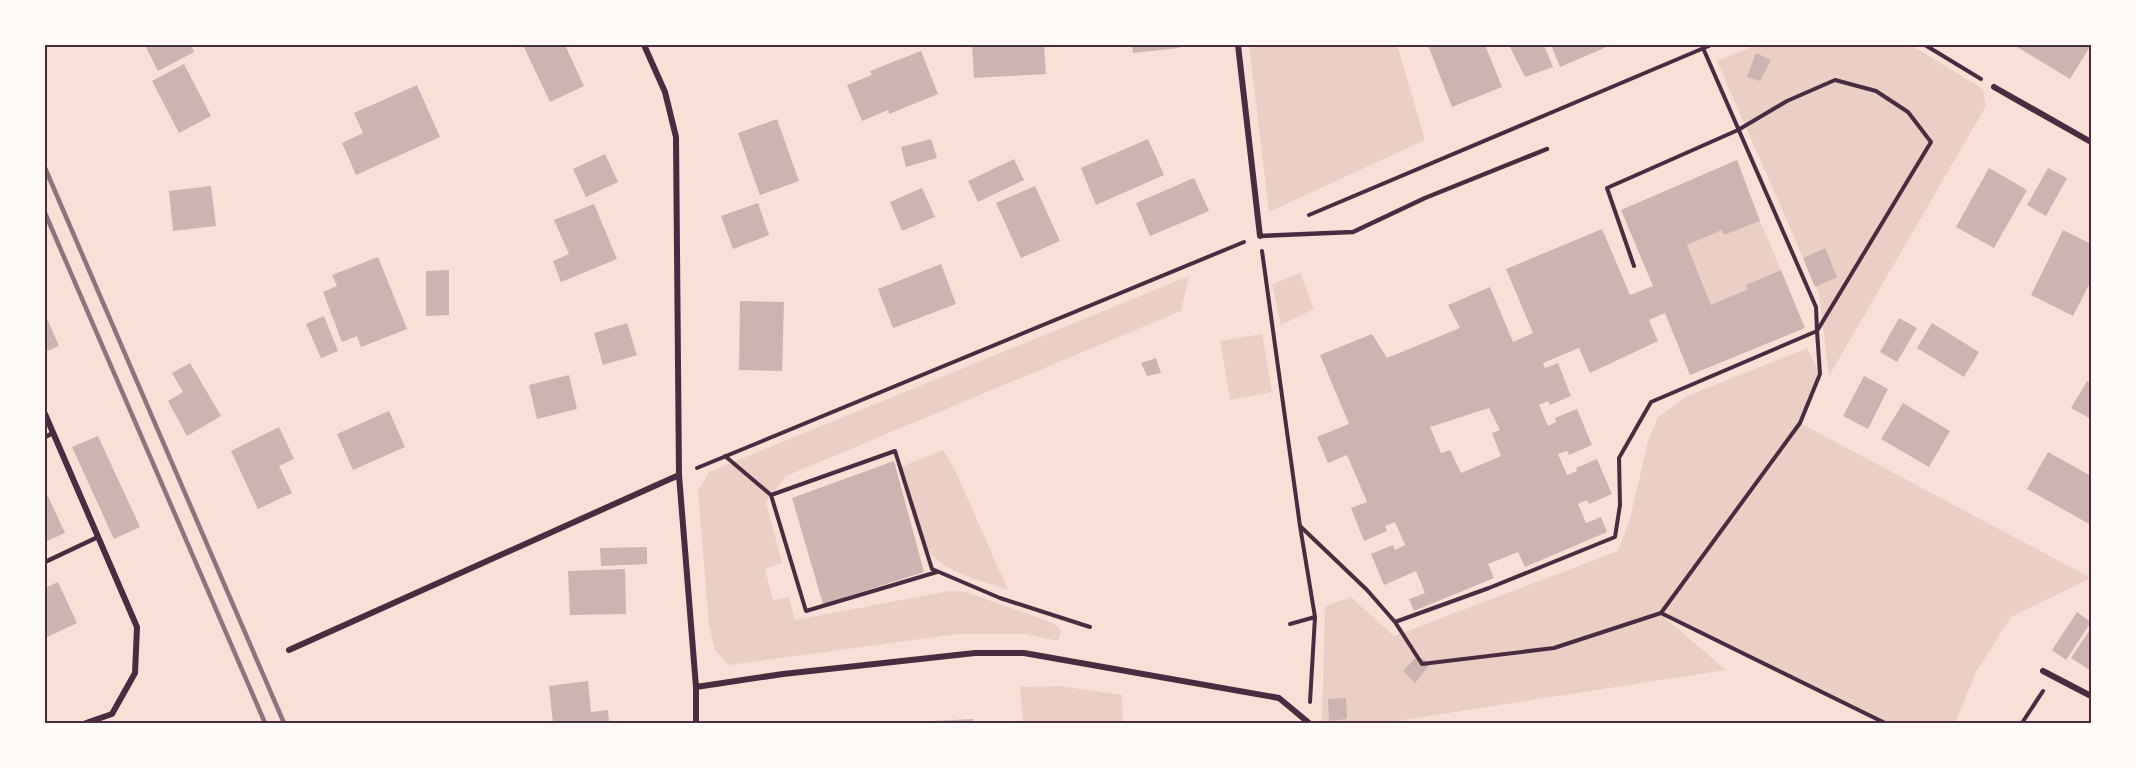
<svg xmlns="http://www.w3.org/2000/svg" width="2136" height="768" font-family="'Fira Sans Condensed',sans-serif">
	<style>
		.green { fill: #ebcfc5 }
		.building { fill: #ccb4b1; fill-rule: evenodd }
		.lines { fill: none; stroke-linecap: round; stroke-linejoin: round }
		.path { stroke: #4a2c40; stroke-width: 4 }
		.service { stroke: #4a2c40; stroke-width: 4.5 }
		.minor { stroke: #4a2c40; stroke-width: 6 }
		.rail { stroke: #8f747c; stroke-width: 4.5 }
		.neatline { fill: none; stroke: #4a2c40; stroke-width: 2 }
	</style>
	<rect width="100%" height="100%" fill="#f7e1d7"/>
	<!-- green -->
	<path class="green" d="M1249 45H1397L1425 140 1269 212Z
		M1756 45H1911L1983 89 1986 106 1829 376 1819 294 1717 61Z
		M1760 221 1781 270 1748 289 1711 305 1687 245 1722 230 1724 235Z
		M1300 273 1314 309 1281 325 1272 284Z
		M1189 276 1181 311 786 476 766 502 782 563 765 569 773 600 789 597 795 620 949 591 966 592 1053 623 1061 630 1058 641 1024 634H958L729 665 715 650 709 625 698 491 709 472Z
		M1262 334 1272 392 1230 400 1220 341Z
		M1807 348 1820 374 1800 423 2091 578 2011 617 1976 672 1955 723H1885L1663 616 1726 670 1384 723H1322L1325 606 1351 597 1394 636 1618 551 1630 519 1648 441 1658 417 1687 396Z
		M943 450 954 468 1008 590C984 581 950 574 932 555 915 535 906 493 898 468Z
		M1060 686 1122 695 1123 721 1023 723 1020 687Z"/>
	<!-- building -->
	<path class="building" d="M150 45H191L194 52 158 71 146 47Z
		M523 45H565L584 86 550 102Z
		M972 45H1044L1046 74 974 78Z
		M1132 45H1179V48L1133 53Z
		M1428 45H1485L1502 87 1452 107Z
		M1509 45H1544L1553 67 1525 77Z
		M1551 45H1611L1560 67Z
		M2014 45H2091L2070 79Z
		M921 51 938 94 889 114 888 110 862 121 847 85 872 75 870 71Z
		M1756 53 1771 60 1760 81 1747 77Z
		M184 64 211 116 179 133 152 81Z
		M417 85 440 137 356 175 342 143 363 133 354 113Z
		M777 119 799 181 760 195 738 133Z
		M931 139 937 158 906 167 901 147Z
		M1148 139 1164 175 1096 205 1081 168Z
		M605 154 618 182 586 197 573 169Z
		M1014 159 1024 180 978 202 968 181Z
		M1737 160 1760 221 1724 235 1722 230 1687 245 1711 305 1748 289 1746 285 1781 270 1805 328 1690 375 1665 313 1649 320 1658 341 1590 373 1579 348 1543 363 1545 368 1558 363 1571 396 1550 405 1548 401 1539 405 1548 426 1556 422 1555 418 1577 409 1592 445 1569 455 1567 451 1558 454 1567 475 1577 471 1576 468 1597 459 1612 494 1589 504 1587 500 1578 504 1586 523 1601 517 1607 532 1525 567 1518 552 1488 564 1494 578 1414 611 1409 599 1425 593 1416 571 1384 585 1371 554 1393 545 1395 550 1405 545 1395 522 1385 526 1387 531 1364 541 1351 508 1367 502 1347 455 1328 463 1317 437 1349 424 1320 355 1372 334 1387 358 1460 328 1448 305 1490 287 1513 342 1533 333 1506 269 1602 229 1630 295 1653 286 1621 210ZM1489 408 1500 430 1492 433 1501 456 1461 473 1450 450 1441 453 1430 427Z
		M1989 168 2027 190 1994 248 1956 227Z
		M2048 168 2067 178 2046 216 2027 205Z
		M1194 178 1209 211 1150 236 1136 203Z
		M211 186 216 226 173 231 169 191Z
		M1035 186 1060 241 1021 258 996 203Z
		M922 188 935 217 902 231 890 202Z
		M758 203 769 235 733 249 721 216Z
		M594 204 617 259 561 282 553 261 569 254 554 220Z
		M2063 230 2091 244V281L2073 316 2031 295Z
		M1825 248 1837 277 1815 287 1803 258Z
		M378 257 407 329 361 347 357 336 342 342 323 292 337 286 332 275Z
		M941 264 956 304 893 328 878 289Z
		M449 270V315L426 316V271Z
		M740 301 784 302 782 371 739 370Z
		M45 314 59 346 45 352Z
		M324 316 338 351 321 358 306 324Z
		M1899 318 1917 328 1897 362 1880 352Z
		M627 323 637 355 603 365 594 333Z
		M1932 323 1979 352 1964 377 1917 348Z
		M1156 358 1161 373 1147 376 1141 363Z
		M190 363 221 416 187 436 168 401 183 392 172 373Z
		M569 375 577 409 537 419 529 385Z
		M1864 376 1888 389 1868 429 1843 416Z
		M2087 381 2091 383V419L2071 408Z
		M1903 403 1950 431 1929 467 1881 439Z
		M389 411 405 447 353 470 337 434Z
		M279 427 294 459 279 466 292 493 258 509 231 451Z
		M98 436 140 527 114 539 72 447Z
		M2048 452 2091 476V525L2027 489Z
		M894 461 924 572 823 604 792 498Z
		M45 490 65 533 45 542Z
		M647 547V564L601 566 600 548Z
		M625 569 626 614 570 615 568 571Z
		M58 582 77 623 45 638V588Z
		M2077 612 2091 622 2066 660 2052 650Z
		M2091 628V671L2071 658Z
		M1417 656 1431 663 1415 683 1403 671Z
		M588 681 591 712 608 710 609 723H553L549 686Z
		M1346 698 1347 719 1329 721 1328 699Z
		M973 719V723H933V721Z"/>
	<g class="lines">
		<!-- path -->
		<path class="path" d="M1925 45 1981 79
			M1703 48 1816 307 1817 331
			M1309 215 1711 45
			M1262 251 1300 526 1315 617 1310 702
			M1634 266 1607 188 1738 130 1787 101 1835 80 1876 91 1908 112 1931 142 1817 331 1820 374 1800 423 1661 613
			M725 456 771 495 806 611 937 572
			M697 468 1244 242
			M771 495 895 451 932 569 1000 598 1090 627
			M1300 526 1367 590 1395 622 1422 664 1554 648 1661 613 1885 723
			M1395 622 1489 588 1615 537 1620 505 1619 458 1651 402 1817 331
			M1290 624 1315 617
			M2022 723 2043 691"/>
		<!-- service -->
		<path class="service" d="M1260 236 1353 232 1425 198 1547 149
			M45 437 53 433
			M45 562 98 537"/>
		<!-- minor -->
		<path class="minor" d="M644 45 665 92 676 137 679 475 696 687V723
			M1238 45 1260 236
			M1994 87 2091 142
			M45 414 137 627 135 673 112 714 86 723
			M289 650 679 475
			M2043 671 2091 696
			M696 687 783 674 975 653H1024L1279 698 1309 723"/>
		<!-- rail -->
		<path class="rail" d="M45 168 284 723
			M45 213 265 723"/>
	</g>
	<!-- border -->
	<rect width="2136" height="768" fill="none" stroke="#fffaf5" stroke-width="93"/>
	<rect x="46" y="46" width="2044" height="676" class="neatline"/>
</svg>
